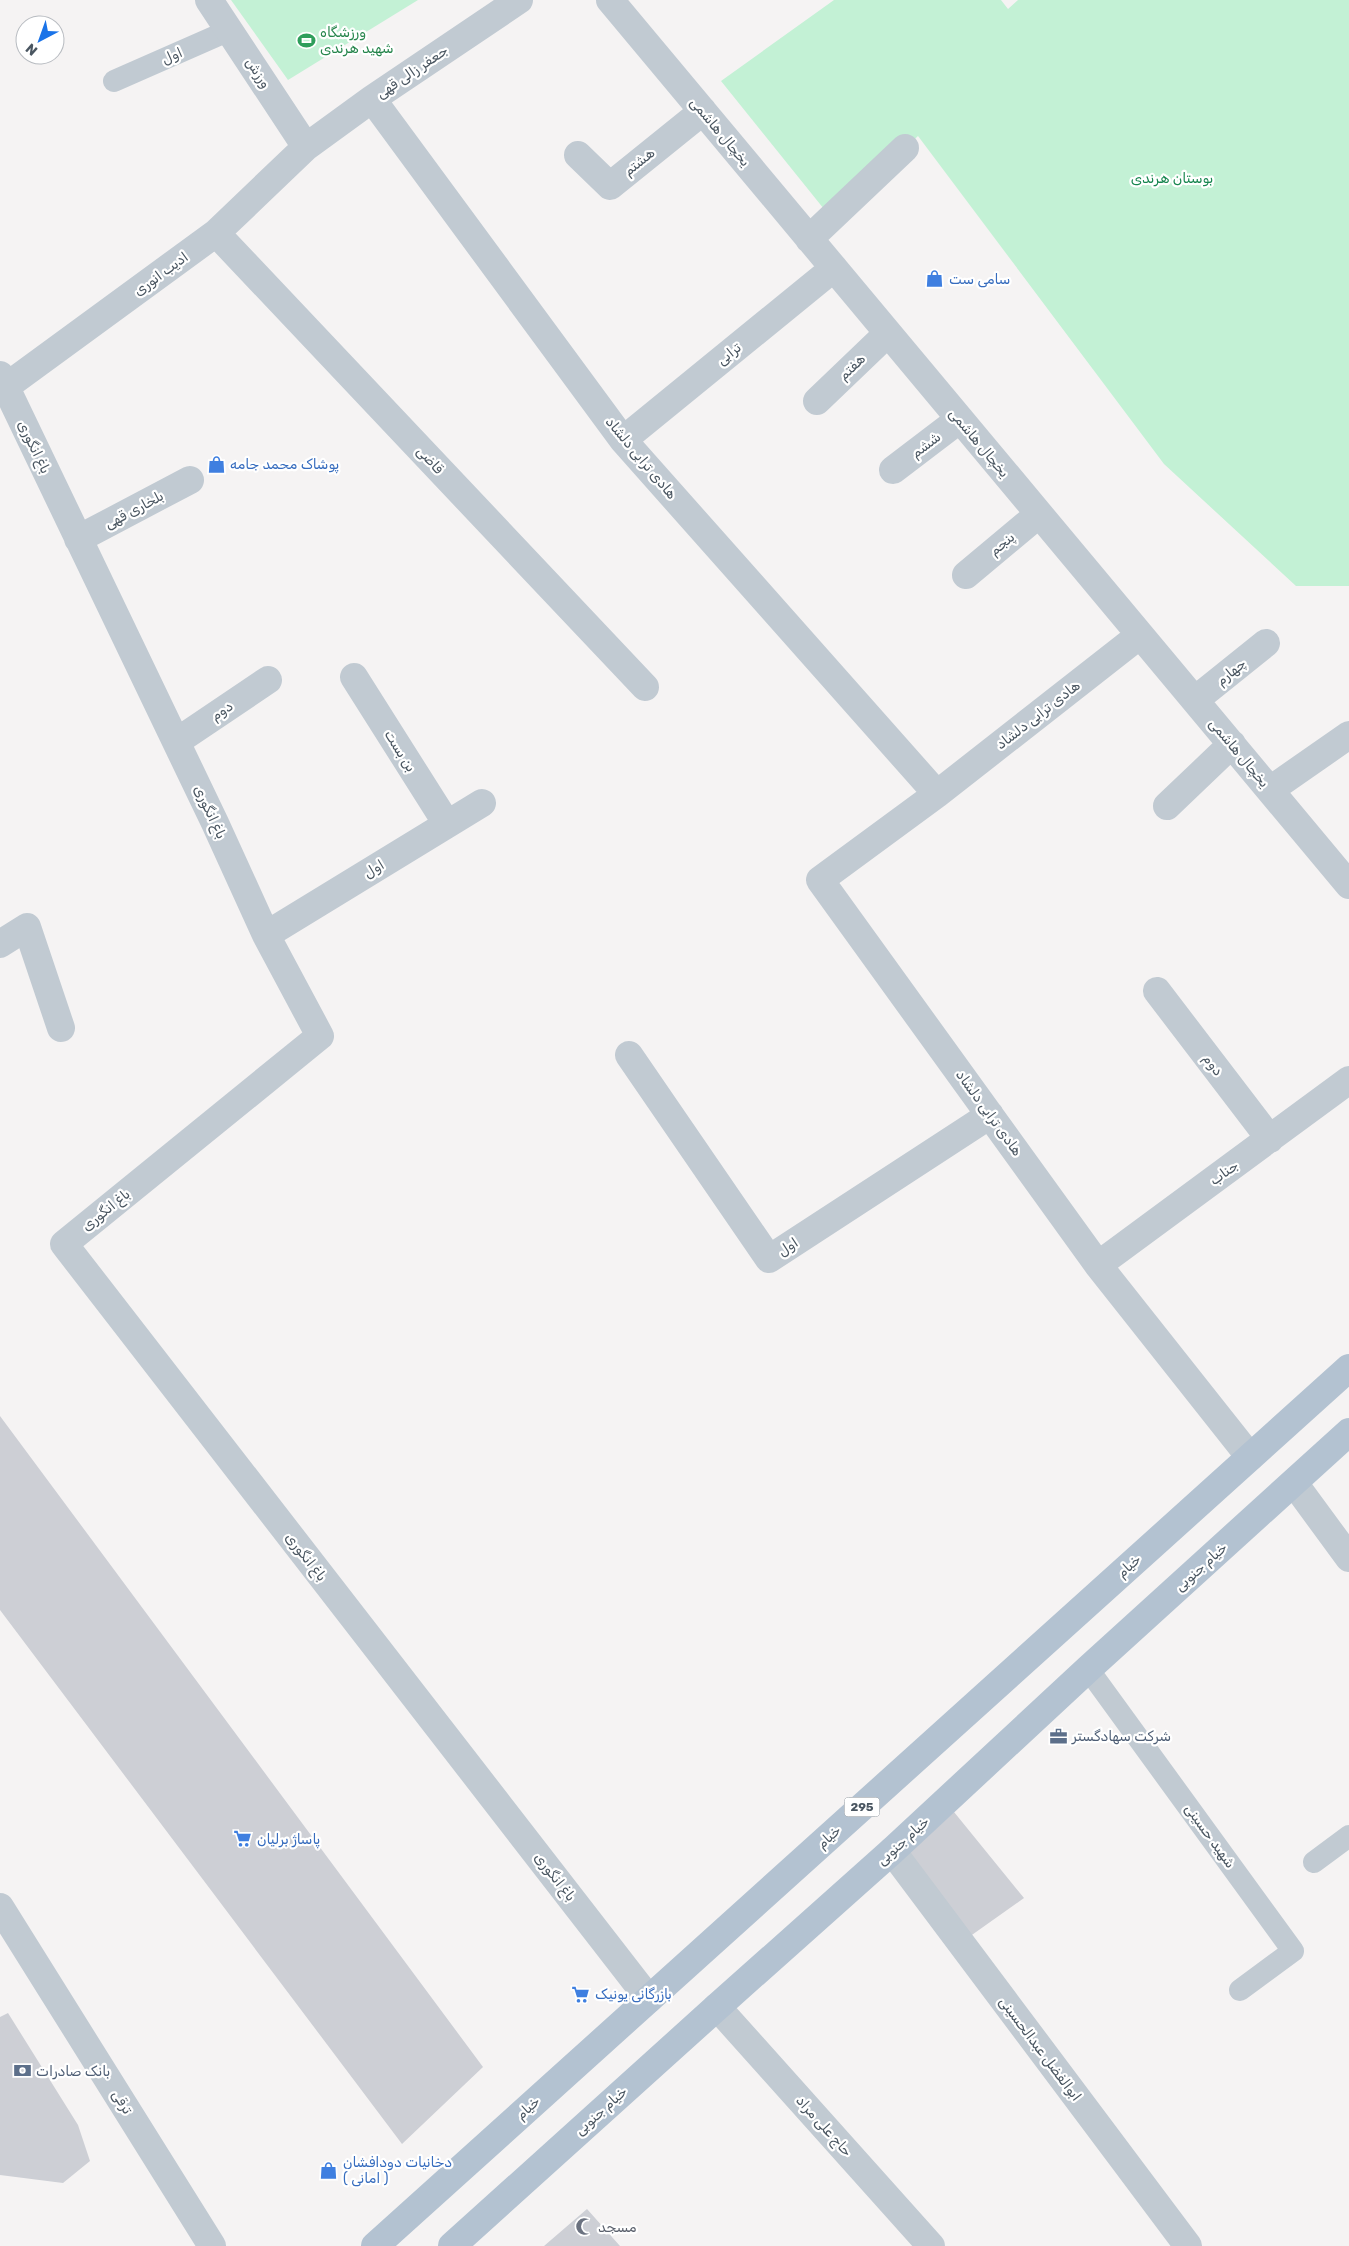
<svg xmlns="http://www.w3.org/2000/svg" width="1349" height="2246" font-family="Rubik,Vazirmatn,sans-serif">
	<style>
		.green { fill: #c3f1d5 }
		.building { fill: #cdcfd5 }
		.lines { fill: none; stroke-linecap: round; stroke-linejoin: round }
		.service { stroke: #c1cad2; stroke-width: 22 }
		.minor { stroke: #c1cad2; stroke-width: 28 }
		.primary { stroke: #b3c2d1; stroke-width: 28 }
		.labels { text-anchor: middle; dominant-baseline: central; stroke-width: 4.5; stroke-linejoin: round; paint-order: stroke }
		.shield { fill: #fff; stroke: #808990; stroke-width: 1 }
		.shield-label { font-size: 12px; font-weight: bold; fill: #4a5661 }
		.leisure-label { font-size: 14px; fill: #27864d; stroke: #fff; text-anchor: start }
		.street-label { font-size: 14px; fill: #4a5661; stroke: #fff }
		.park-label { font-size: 14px; fill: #17864f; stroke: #fff }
		.shop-label { font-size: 14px; fill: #366cbe; stroke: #fff; text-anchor: start }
		.service-label { font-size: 14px; fill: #4e5e75; stroke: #fff; text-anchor: start }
		.worship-label { font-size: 14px; fill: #5b616d; stroke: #fff; text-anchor: start }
	</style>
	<rect width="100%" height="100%" fill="#f5f3f3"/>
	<!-- green -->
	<path class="green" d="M231 0H418L288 80Z
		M834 0H1001L1008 9 1018 0H1349V586H1296L1164 464 918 136 832 219 721 81Z"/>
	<!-- building -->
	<path class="building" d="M0 1416 483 2067 402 2144 0 1610Z
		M954 1812 1024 1898 969 1937 907 1855Z
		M8 2013 78 2125 90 2161 63 2183 0 2175V2017Z
		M587 2209 620 2246H544Z"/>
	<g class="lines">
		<!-- service -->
		<path class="service" d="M114 81 230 30
			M1088 1669 1293 1951 1240 1990
			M1314 1862 1349 1836"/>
		<!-- minor -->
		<path class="minor" d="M209 0 306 147
			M610 0 1349 885
			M372 99 623 440 937 794
			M578 155 610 186 703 111
			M216 233 645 687
			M809 239 905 148
			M0 375 215 823 266 935 320 1036 64 1244 649 1999
			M0 391 216 233 306 147 372 99 519 0
			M817 401 888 333
			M623 440 834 268
			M893 470 960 419
			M78 539 190 480
			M966 575 1039 514
			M1140 635 937 794 820 880 1098 1265 1250 1457
			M354 677 447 824
			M1195 700 1266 643
			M176 742 268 680
			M1270 790 1349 735
			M1167 806 1232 744
			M266 935 482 803
			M0 944 27 927 61 1028
			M1157 991 1270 1139
			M629 1055 769 1259 990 1115
			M1098 1265 1349 1080
			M1294 1483 1349 1558
			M892 1851 1188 2246
			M0 1907 212 2246
			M717 2007 931 2246"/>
		<!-- primary -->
		<path class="primary" d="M375 2246 1349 1368
			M452 2246 717 2007 892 1851 1088 1669 1349 1432"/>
	</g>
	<!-- icons -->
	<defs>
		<symbol id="stadium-bare" viewBox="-9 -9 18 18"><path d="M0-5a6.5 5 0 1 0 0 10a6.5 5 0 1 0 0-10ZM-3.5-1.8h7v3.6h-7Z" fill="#2e9e5b" stroke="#fff" stroke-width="2.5" paint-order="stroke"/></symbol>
		<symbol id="shop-bare" viewBox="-9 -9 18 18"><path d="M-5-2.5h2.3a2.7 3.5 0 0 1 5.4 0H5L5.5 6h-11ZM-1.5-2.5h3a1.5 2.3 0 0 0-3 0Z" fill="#3f7fe0" stroke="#fff" stroke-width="2.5" paint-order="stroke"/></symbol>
		<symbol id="office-bare" viewBox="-9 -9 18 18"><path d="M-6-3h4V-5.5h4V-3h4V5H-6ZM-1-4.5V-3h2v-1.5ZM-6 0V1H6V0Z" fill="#5c6f8a" stroke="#fff" stroke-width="2.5" paint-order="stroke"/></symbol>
		<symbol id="supermarket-bare" viewBox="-9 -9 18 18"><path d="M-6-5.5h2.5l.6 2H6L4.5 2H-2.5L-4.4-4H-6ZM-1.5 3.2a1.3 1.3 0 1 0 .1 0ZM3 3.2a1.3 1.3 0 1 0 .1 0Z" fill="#3f7fe0" stroke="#fff" stroke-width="2.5" paint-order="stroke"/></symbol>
		<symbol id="bank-bare" viewBox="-9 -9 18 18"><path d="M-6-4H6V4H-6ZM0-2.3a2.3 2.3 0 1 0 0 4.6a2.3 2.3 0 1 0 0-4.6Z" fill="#5c6f8a" stroke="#fff" stroke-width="2.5" paint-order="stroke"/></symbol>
		<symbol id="mosque-bare" viewBox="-9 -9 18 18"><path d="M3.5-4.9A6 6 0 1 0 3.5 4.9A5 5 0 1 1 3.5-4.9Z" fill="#6b7280" stroke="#fff" stroke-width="2.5" paint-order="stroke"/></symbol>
	</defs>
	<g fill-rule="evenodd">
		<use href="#stadium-bare" x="294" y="28" width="25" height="25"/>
		<use href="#shop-bare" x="922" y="266" width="25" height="25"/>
		<use href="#shop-bare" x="204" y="452" width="25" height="25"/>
		<use href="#office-bare" x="1046" y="1724" width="25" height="25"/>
		<use href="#supermarket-bare" x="230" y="1826" width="25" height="25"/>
		<use href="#supermarket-bare" x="568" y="1982" width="25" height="25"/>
		<use href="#bank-bare" x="10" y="2058" width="25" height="25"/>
		<use href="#shop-bare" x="316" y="2158" width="25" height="25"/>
		<use href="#mosque-bare" x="572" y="2214" width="25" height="25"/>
	</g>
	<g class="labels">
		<!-- shield labels -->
		<rect class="shield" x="844.5" y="1797.5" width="35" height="19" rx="4"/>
		<g class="shield-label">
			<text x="862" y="1807">295</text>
		</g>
		<!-- leisure labels -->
		<g class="leisure-label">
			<text x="320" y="32">ورزشگاه<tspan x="320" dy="16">شهید هرندی</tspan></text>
		</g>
		<!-- street labels -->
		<g class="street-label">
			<text transform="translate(172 56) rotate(-24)">اول</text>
			<text transform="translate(412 72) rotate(-34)">جعفر زالی قهی</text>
			<text transform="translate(258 73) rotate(57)">ورزش</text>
			<text transform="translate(720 132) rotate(50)">یخچال هاشمی</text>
			<text transform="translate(639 162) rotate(-39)">هشتم</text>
			<text transform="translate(161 274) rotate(-36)">ادیب انوری</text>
			<text transform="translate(729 354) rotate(-39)">ترابی</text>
			<text transform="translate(852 367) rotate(-44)">هفتم</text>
			<text transform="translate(979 443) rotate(50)">یخچال هاشمی</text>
			<text transform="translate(926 445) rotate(-37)">ششم</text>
			<text transform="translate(34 447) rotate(64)">باغ انگوری</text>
			<text transform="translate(641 458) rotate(50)">هادی ترابی دلشاد</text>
			<text transform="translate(430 460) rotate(47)">قاضی</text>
			<text transform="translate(134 510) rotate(-28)">بلخاری قهی</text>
			<text transform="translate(1002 544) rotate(-40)">پنجم</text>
			<text transform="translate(1231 672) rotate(-39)">چهارم</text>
			<text transform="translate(222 711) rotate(-34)">دوم</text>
			<text transform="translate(1038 715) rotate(-38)">هادی ترابی دلشاد</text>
			<text transform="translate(400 751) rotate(58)">بن بست</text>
			<text transform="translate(1239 753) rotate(50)">یخچال هاشمی</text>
			<text transform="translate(210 812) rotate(65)">باغ انگوری</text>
			<text transform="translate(374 869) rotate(-31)">اول</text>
			<text transform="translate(1213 1065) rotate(53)">دوم</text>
			<text transform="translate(989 1113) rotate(54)">هادی ترابی دلشاد</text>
			<text transform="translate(1224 1173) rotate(-36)">جناب</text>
			<text transform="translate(106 1210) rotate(-39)">باغ انگوری</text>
			<text transform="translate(788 1247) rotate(-33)">اول</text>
			<text transform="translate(306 1557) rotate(52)">باغ انگوری</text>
			<text transform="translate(1129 1566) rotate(-42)">خیام</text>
			<text transform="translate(1201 1567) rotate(-42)">خیام جنوبی</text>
			<text transform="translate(1210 1836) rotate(54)">شهید حسینی</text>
			<text transform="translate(829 1837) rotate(-42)">خیام</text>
			<text transform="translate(903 1841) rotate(-42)">خیام جنوبی</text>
			<text transform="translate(555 1877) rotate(52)">باغ انگوری</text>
			<text transform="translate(1040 2049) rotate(53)">ابوالفضل عبدالحسینی</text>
			<text transform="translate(122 2102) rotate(58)">ترقی</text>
			<text transform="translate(528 2108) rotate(-42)">خیام</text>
			<text transform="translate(601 2111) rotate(-42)">خیام جنوبی</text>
			<text transform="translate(824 2126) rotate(48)">حاج علی مراد</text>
		</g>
		<!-- park labels -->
		<g class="park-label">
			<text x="1172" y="178">بوستان هرندی</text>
		</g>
		<!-- shop labels -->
		<g class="shop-label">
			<text x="949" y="279">سامی ست</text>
			<text x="230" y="464">پوشاک محمد جامه</text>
			<text x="257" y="1839">پاساژ برلیان</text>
			<text x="595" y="1994">بازرگانی یونیک</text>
			<text x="343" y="2162">دخانیات دودافشان<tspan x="343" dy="16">( امانی )</tspan></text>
		</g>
		<!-- service labels -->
		<g class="service-label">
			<text x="1072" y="1736">شرکت سهادگستر</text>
			<text x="36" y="2071">بانک صادرات</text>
		</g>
		<!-- worship labels -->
		<g class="worship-label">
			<text x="598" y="2227">مسجد</text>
		</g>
	</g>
	<!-- north arrow -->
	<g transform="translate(40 40) rotate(221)"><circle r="24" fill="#ffffff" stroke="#b7bbc0"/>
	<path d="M0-4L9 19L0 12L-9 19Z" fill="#1a73e8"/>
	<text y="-8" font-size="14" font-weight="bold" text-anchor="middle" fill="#4a5661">N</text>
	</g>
</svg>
